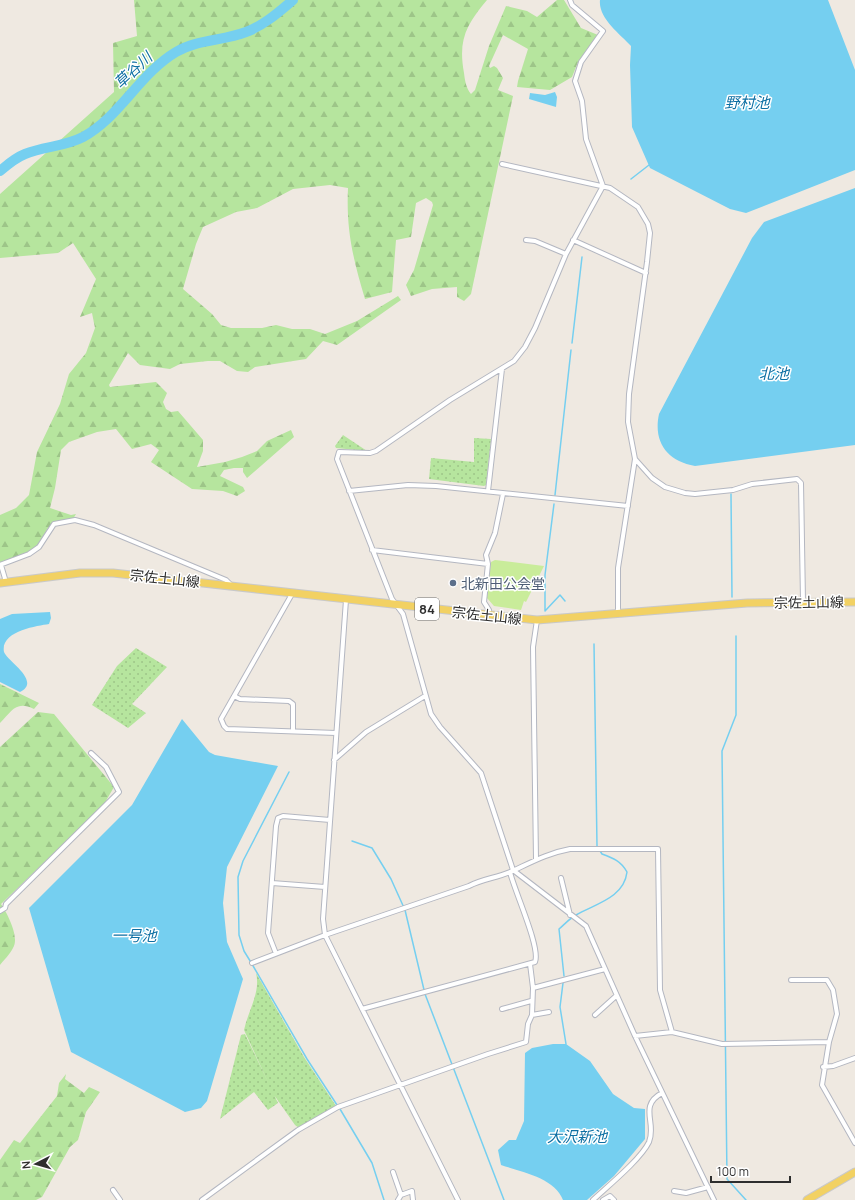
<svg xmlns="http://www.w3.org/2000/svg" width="855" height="1200" font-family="Manrope,'Noto Sans JP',sans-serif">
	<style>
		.grass { fill: url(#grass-dots) }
		.forest { fill: url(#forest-firs) }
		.pitch { fill: #c9ec9a }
		.water { fill: #75cff0 }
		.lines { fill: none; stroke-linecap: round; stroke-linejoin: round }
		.stream { stroke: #75cff0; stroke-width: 1.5 }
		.river { stroke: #75cff0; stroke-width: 10 }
		.minor-casing { stroke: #b4b7c1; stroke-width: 6 }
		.primary-casing { stroke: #c9c9c9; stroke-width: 9 }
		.minor { stroke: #fff; stroke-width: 4 }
		.primary { stroke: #f2d163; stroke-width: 7 }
		.service-dot { fill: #5c6f8a; stroke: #fff; stroke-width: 1.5 }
		.labels { text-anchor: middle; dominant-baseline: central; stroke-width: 3; stroke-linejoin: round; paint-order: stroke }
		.shield { fill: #fff; stroke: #6d6d6d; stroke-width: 1 }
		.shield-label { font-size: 13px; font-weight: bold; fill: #2e2e2e }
		.street-label { font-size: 14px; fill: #2e2e2e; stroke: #fff }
		.service-label { font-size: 14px; fill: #4e5e75; stroke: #fff; text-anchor: start }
		.water-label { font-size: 15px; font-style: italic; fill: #0d6fa3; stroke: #fff }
	</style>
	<defs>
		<pattern id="grass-dots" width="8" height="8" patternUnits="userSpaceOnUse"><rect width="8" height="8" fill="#b6e59e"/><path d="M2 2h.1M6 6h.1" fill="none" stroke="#9dc588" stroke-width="1.8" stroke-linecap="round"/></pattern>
		<pattern id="forest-firs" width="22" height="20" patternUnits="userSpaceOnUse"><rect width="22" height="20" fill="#b6e59e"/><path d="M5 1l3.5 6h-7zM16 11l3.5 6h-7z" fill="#9dc588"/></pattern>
	</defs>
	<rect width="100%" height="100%" fill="#efe9e1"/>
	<!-- grass -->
	<path class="grass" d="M343 435 367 451 336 448 335 446Z
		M474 438 491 439 486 485 484 486 429 479 431 458 474 462Z
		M136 648 167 667 132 704 146 713 128 728 92 705 117 666Z
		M256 973 304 1057 336 1106 299 1128 295 1125 274 1095 244 1030C248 1011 261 992 256 973Z
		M245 1034 278 1103 268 1110 254 1092 220 1119 241 1035Z"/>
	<!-- forest -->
	<path class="forest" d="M134 0H487C466 25 458 40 464 73 465 81 466 88 471 94L475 90 489 46 506 6 527 11 537 17 557 0H564L581 28 598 35 578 62 572 77 550 90 517 87 518 81 528 49 503 35 489 66 490 68 494 66 497 68 503 78 498 90 513 96 471 294 464 301 457 297V287L432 289 411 296 406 285 414 270 433 205 432 202 426 198 416 203 411 237 396 240 392 292 365 299C353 259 346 230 348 188L330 185 293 189 257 208 236 212 203 227 196 244 183 289 212 314 221 325 231 328H262L276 325 292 329H310L325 334 357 321 398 296 401 300 337 345 323 341 306 359 255 367 248 372 237 371 220 361H208L180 364 170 369 140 365 128 353 109 385 110 387 156 382 167 393 163 402 166 409 171 412 178 411 203 440V451L197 467 225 462 242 457 257 451 267 441 291 430 294 437 247 478 243 472V468H234L224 470 220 476 243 487 245 491 237 496 223 491 192 489 151 462 159 450 151 444 132 449 116 429 97 432 69 442 61 450 55 488 50 508 71 515 76 514 73 519C37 522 53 534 32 551 24 557 10 560 0 564V515L16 508 29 495 37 452 60 404 69 374 86 353 95 328 92 313 80 317 96 279 73 243 58 253 0 258V194L114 92 113 43 137 36Z
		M0 684 39 703 34 709C16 700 12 711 0 723Z
		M38 712 54 714 114 787 103 806 1 904C7 913 20 937 13 948 10 954 4 960 0 965V747Z
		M66 1074 65 1079 84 1093 89 1087 100 1092 86 1112 78 1140 70 1147 42 1197 36 1200H0V1160L14 1140 20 1143 57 1096 59 1083Z"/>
	<!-- pitch -->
	<path class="pitch" d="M495 560 544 566 526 602 524 601 521 610 494 606 487 598 491 562Z"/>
	<!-- water -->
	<path class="water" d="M600 0H828L855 70V170L746 213 730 209 650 168 632 127 630 65 631 46C620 34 598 18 600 0Z
		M555 92 557 97 556 107 529 99 530 93 545 95Z
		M855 188V445L695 466C667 461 653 442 659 414L752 238 764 222Z
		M50 612 51 618 49 624C37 626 0 631 4 652 7 661 42 681 20 692L0 682V619L12 614Z
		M182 719 209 752 215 755 278 766 227 867 223 903 227 942 243 979 207 1101 201 1108 185 1112 71 1052 29 908 132 805Z
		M553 1044H566L590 1061 613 1094 634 1108 645 1109V1139L614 1176 587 1200H563C555 1178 522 1172 501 1165L498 1150 509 1140H516L524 1121 525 1053 532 1048Z"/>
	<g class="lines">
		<!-- stream -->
		<path class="stream" d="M631 179 649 165
			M572 343 582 257
			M731 494 732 597
			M555 495 571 350
			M554 504 545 575V611L560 595 565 601
			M736 636V715L722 751 727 1179 746 1200
			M289 772 243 861 238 877 239 935 244 951 252 964 307 1059 337 1105
			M352 841 372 848 391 879 405 910 425 994 504 1200
			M564 976 559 929C565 924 570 918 576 915 595 904 624 898 627 872 621 861 613 858 602 854L597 846 594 644
			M563 983 560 1007 566 1044
			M340 1109 372 1163 384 1200"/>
		<!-- river -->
		<path class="river" d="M0 171C8 164 15 158 25 154 44 146 64 147 83 137 120 117 139 74 176 52 198 39 223 41 246 32 263 26 279 12 293 0"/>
		<defs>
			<path id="minor" d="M570 0 572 5 603 31 581 62 575 81 582 101 586 139 603 186
				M502 164 610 188 638 207 648 224 650 233 647 262 629 394 628 422 635 459 618 568V614
				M603 186 566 254 535 328 525 347 514 361 450 400 376 451 370 453 339 452 337 459 392 599 403 614 431 714 440 727 481 773 513 870 586 926 635 1036 714 1200
				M526 240 535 241 566 254
				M573 240 646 273
				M635 459 652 478 665 487 685 493 695 494 733 490 752 484 797 479 801 483 803 601
				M349 491 408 485 436 486 628 506
				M488 491 502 369
				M372 550 488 564
				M0 565 29 554 39 547 54 524 75 520 94 525 226 580 231 585
				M1 565 6 582
				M292 594 221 719 224 726 227 729 336 733
				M346 600 323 919 325 935 458 1200
				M489 615V610L484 602 488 564 486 555 495 533 503 494
				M234 696 240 699 289 701 293 704V731
				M334 760 366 732 425 696
				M536 859 533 647 537 620
				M561 878 570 915
				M272 883 325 887
				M0 911 5 908 6 904 119 792 106 767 91 753
				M275 951 268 933 276 826 278 818 283 816 330 820
				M252 963 325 935 469 886C482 879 496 878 510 872 530 863 548 853 570 849H658L660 990 672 1032 722 1044 829 1042
				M791 980H827L833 990 837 1014 829 1042 822 1085 855 1143
				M533 988 605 969
				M362 1009 535 962C541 948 514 890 510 872
				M502 1009 531 1001
				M532 1015 549 1012
				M595 1015 616 996
				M635 1036 672 1032
				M823 1067 833 1066 855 1058
				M393 1172 401 1195
				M113 1190 120 1200
				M674 1191 686 1193 708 1187
				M202 1200 298 1130 338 1107 488 1054 526 1042 528 1024 532 1015 533 988 530 964
				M398 1200 401 1195 412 1191 413 1200
				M593 1200C608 1186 641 1159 649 1142 657 1123 638 1106 662 1093
				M603 1200 610 1196 614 1200"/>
			<path id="primary" d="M0 583 80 573H113L537 620 747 603 855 602
				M807 1200 855 1172"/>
		</defs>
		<!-- minor casing -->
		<use href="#minor" class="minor-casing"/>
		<!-- primary casing -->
		<use href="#primary" class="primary-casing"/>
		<!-- minor -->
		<use href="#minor" class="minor"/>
		<!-- primary -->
		<use href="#primary" class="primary"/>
	</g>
	<!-- markers -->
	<circle class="service-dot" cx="453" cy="583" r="4"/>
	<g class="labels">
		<!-- shield labels -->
		<rect class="shield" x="415" y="598" width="24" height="22" rx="3"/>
		<g class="shield-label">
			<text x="427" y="609">84</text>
		</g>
		<!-- street labels -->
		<g class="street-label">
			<text transform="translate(165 578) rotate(6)">宗佐土山線</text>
			<text transform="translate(809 602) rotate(-1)">宗佐土山線</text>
			<text transform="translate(487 615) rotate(6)">宗佐土山線</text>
		</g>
		<!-- service labels -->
		<g class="service-label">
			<text x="461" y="583">北新田公会堂</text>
		</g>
		<!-- water labels -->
		<g class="water-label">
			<text transform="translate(133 70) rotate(-43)">草谷川</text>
			<text x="747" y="102">野村池</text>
			<text x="774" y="373">北池</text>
			<text x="134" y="935">一号池</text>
			<text x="577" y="1136">大沢新池</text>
		</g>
	</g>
	<!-- north arrow -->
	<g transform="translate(36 1164) rotate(264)" stroke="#ffffff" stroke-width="3" paint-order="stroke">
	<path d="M0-3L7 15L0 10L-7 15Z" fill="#2e2e2e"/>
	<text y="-6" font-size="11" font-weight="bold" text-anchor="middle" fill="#2e2e2e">N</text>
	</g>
	<!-- scale -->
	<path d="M711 1176v6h79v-6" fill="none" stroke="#2e2e2e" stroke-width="2"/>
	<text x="717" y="1176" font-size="12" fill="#2e2e2e" stroke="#ffffff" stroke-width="3" paint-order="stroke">100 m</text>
</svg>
